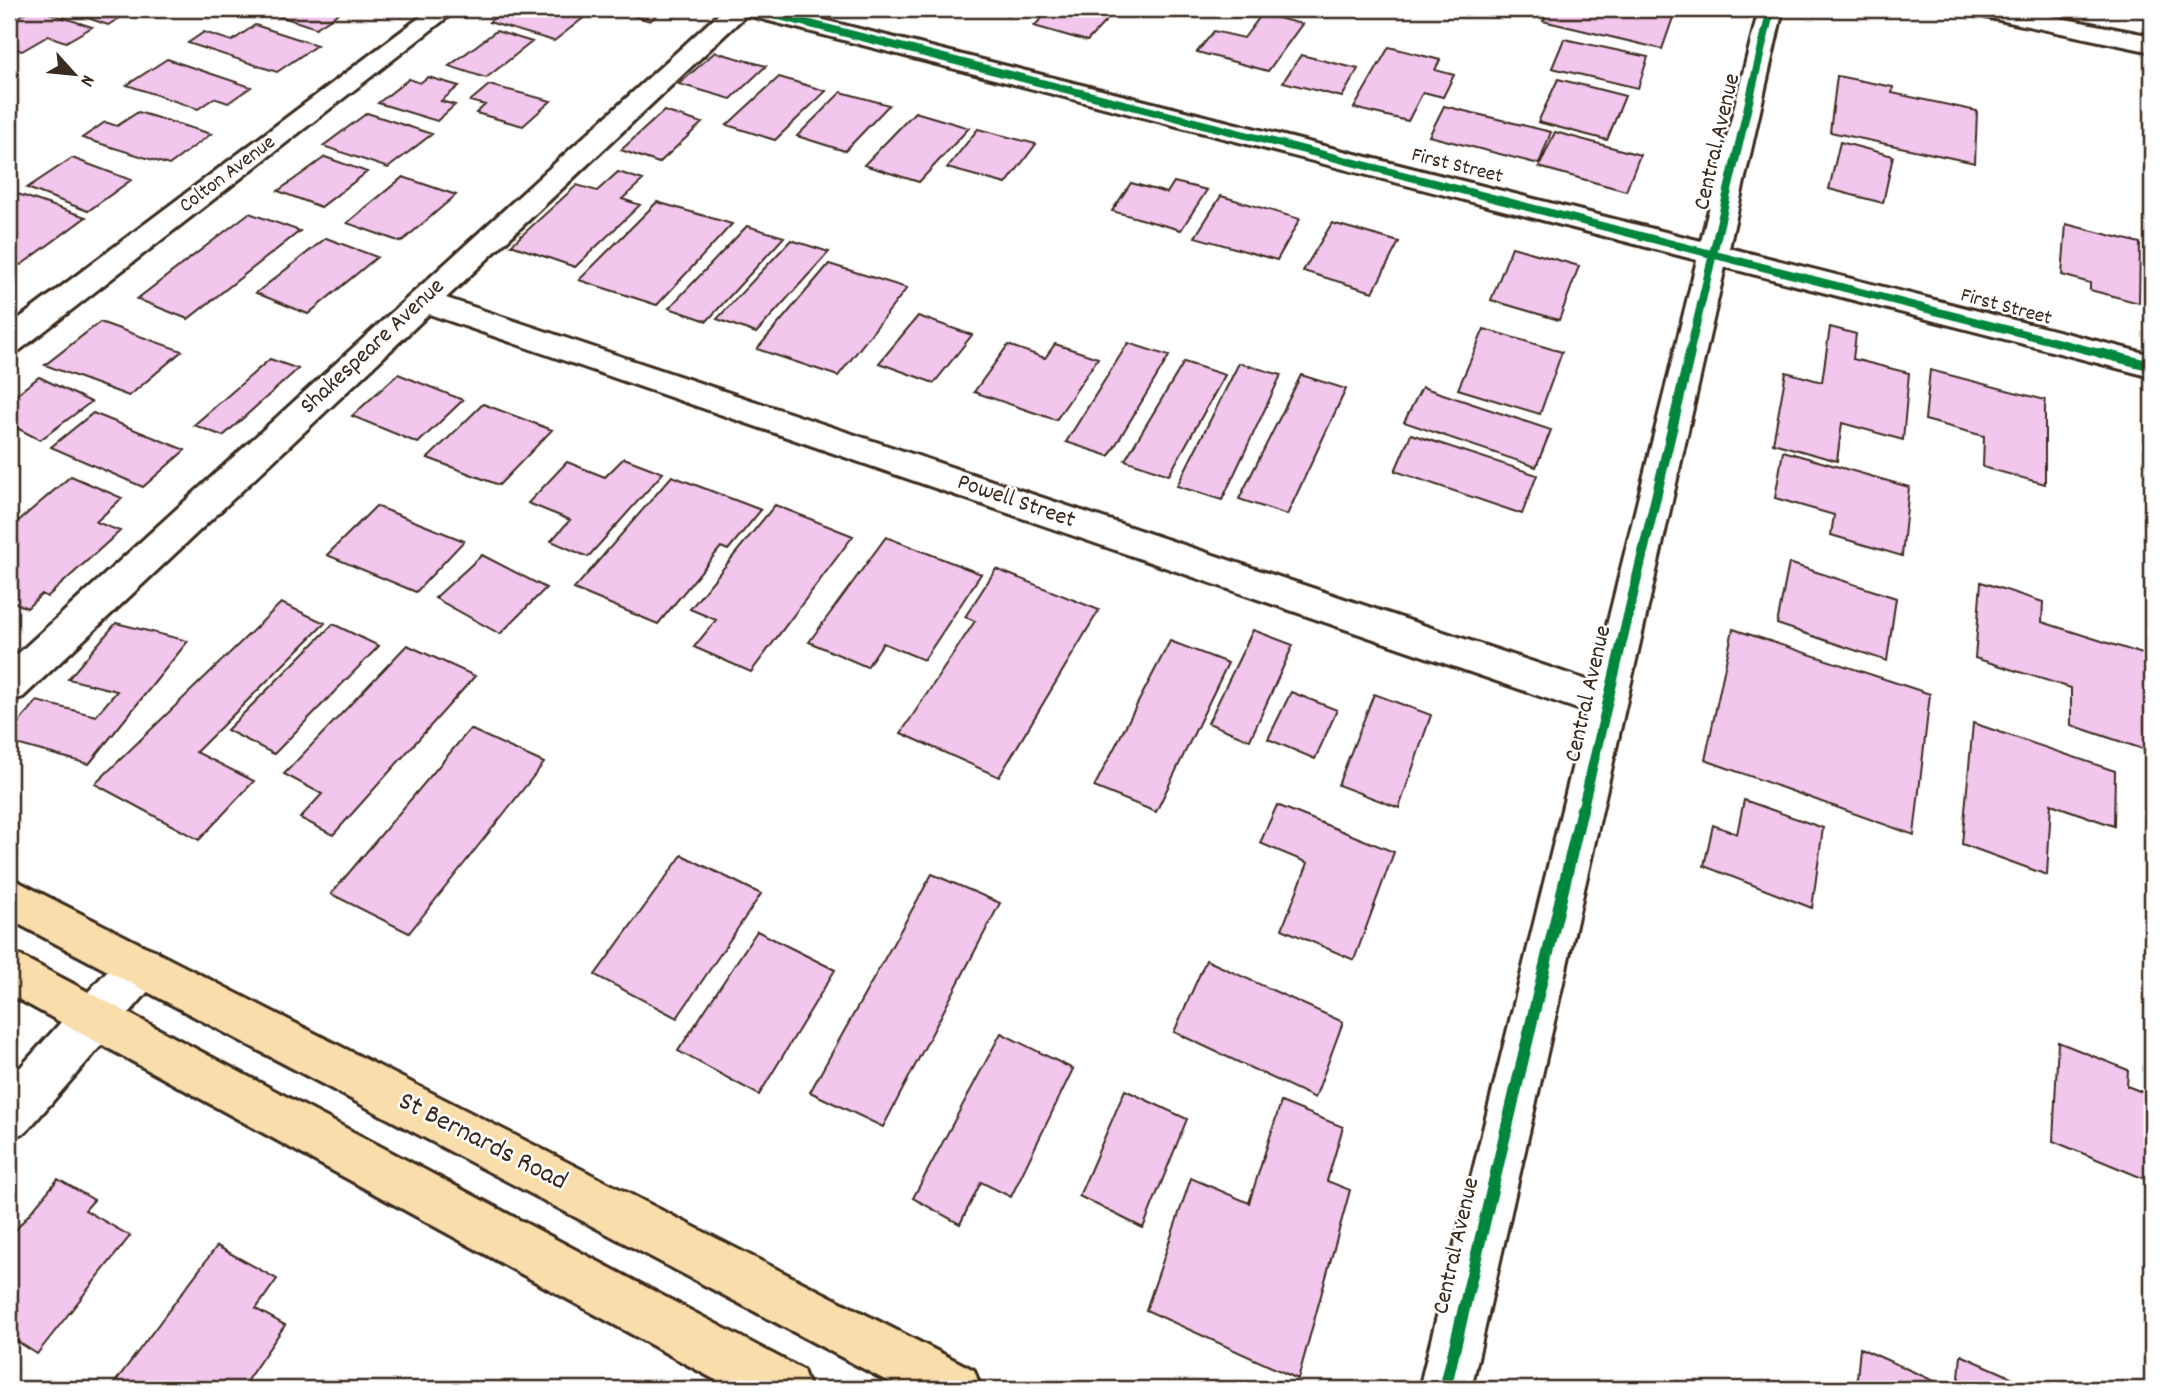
<svg xmlns="http://www.w3.org/2000/svg" width="2161" height="1398" font-family="Dekko,sans-serif">
	<style>
		.building { fill: #f2c6ed; stroke: #3b2a1e; stroke-width: 2 }
		.lines { fill: none; stroke-linecap: round; stroke-linejoin: round }
		.minor-casing { stroke: #3b2a1e; stroke-width: 6 }
		.major-casing { stroke: #3b2a1e; stroke-width: 6 }
		.minor { fill: #fff; fill-rule: evenodd }
		.major { fill: #f9deab; fill-rule: evenodd }
		.cycleway-far2-casing { stroke: #fff; stroke-width: 11 }
		.cycleway-far1-casing { stroke: #fff; stroke-width: 14 }
		.cycleway-casing { stroke: #fff; stroke-width: 17 }
		.cycleway-far2 { stroke: #00873e; stroke-width: 8 }
		.cycleway-far1 { stroke: #00873e; stroke-width: 10 }
		.cycleway { stroke: #00873e; stroke-width: 12 }
		.labels { text-anchor: middle; dominant-baseline: central; stroke-width: 5; stroke-linejoin: round; paint-order: stroke }
		.far-street-label { font-size: 21px; fill: #3b2a1e; stroke: #fff }
		.street-label { font-size: 24px; fill: #3b2a1e; stroke: #fff }
		.near-street-label { font-size: 28px; fill: #3b2a1e; stroke: #fff }
	</style>
	<rect width="100%" height="100%" fill="#fff"/>
	<filter id="ink" filterUnits="userSpaceOnUse"><feTurbulence type="fractalNoise" baseFrequency=".0143" numOctaves="2"/><feDisplacementMap in="SourceGraphic" scale="14" xChannelSelector="R" yChannelSelector="G"/><feConvolveMatrix kernelMatrix="1 2 1 2 8 2 1 2 1" color-interpolation-filters="sRGB"/></filter>
	<g filter="url(#ink)">
		<!-- building -->
		<path class="building" d="M32 9H37L92 27 66 42 48 36 22 51 9 47V22Z
			M61 9H135L108 25Z
			M257 9H345L316 28Z
			M506 9H595L554 41 489 22Z
			M611 9H664L650 21Z
			M982 9H1015L1009 16Z
			M1051 9H1117L1087 41 1034 26Z
			M1549 9H1676L1662 49 1543 21Z
			M1262 14 1302 24 1268 71 1197 52 1214 31 1244 38Z
			M255 25 317 45 277 72 188 43 204 32 232 41Z
			M496 31 532 42 486 78 449 66Z
			M1564 39 1648 57 1638 88 1552 68Z
			M1389 47 1440 60 1435 70 1454 75 1443 97 1423 92 1408 121 1354 108Z
			M715 52 766 66 731 99 679 84Z
			M1301 55 1358 69 1342 97 1283 82Z
			M167 59 251 87 228 103 214 98 198 109 127 85Z
			M1837 76 1893 87 1892 93 1977 111 1975 163 1830 132Z
			M428 77 459 86 441 101 455 105 437 121 378 103 409 79 420 83Z
			M779 77 826 91 775 140 727 125Z
			M1558 79 1625 96 1607 140 1538 122Z
			M489 85 551 101 523 126 476 113 485 105 470 101Z
			M841 92 889 105 845 151 797 136Z
			M1444 106 1551 132 1539 164 1429 136Z
			M664 111 702 123 659 163 621 150Z
			M138 112 211 134 169 165 82 138 105 122 117 126Z
			M915 112 969 128 919 182 864 165Z
			M367 113 432 134 388 168 323 146Z
			M978 129 1036 144 1006 184 947 168Z
			M1555 132 1640 155 1626 191 1539 167Z
			M1840 142 1893 156 1883 203 1829 189Z
			M325 157 367 172 321 207 278 191Z
			M72 158 131 180 88 211 27 188Z
			M618 172 643 180 622 199 640 205 575 267 511 245 577 185 597 191Z
			M403 177 456 195 401 242 347 223Z
			M1174 182 1207 190 1181 230 1112 211 1131 183 1167 193Z
			M9 191 86 217 21 265 9 261Z
			M1221 196 1300 219 1277 260 1195 237Z
			M657 202 732 224 657 305 579 280Z
			M249 213 300 231 188 319 137 299Z
			M1332 223 1399 242 1373 292 1303 271Z
			M2066 224 2140 243 2139 303 2090 290V283L2062 275Z
			M747 226 784 237 707 321 669 308Z
			M326 238 377 257 308 314 256 293Z
			M791 240 829 252 756 333 717 319Z
			M1512 247 1579 266 1559 320 1491 300Z
			M829 264 907 288 838 376 757 349Z
			M918 316 972 335 934 383 879 363Z
			M100 322 182 351 129 396 45 365Z
			M1830 327 1856 334 1853 359 1909 373 1903 440 1842 423 1837 461 1773 443 1786 372 1822 382Z
			M1484 329 1562 352 1540 414 1458 389Z
			M1128 343 1169 356 1109 456 1066 442Z
			M1055 344 1098 358 1056 420 974 392 1008 345 1045 358Z
			M270 359 298 369 223 436 194 425Z
			M1184 362 1225 375 1169 475 1125 460Z
			M1239 363 1281 375 1222 500 1177 486Z
			M1930 370 2045 400V484L1983 467 1984 436 1925 420Z
			M398 374 463 400 418 443 352 416Z
			M1301 375 1346 389 1287 515 1239 499Z
			M39 377 91 402 40 440 9 424V400Z
			M1422 387 1551 430 1536 467 1404 422Z
			M483 404 552 430 499 485 428 458Z
			M93 413 185 450 143 487 51 447Z
			M1411 434 1537 475 1522 514 1395 471Z
			M1783 451 1909 487 1902 556 1831 535 1834 515 1775 498Z
			M624 458 663 473 588 557 551 541 570 520 528 503 567 462 605 477Z
			M71 476 122 498 96 522 120 531 47 597 42 594 27 608 9 600V529Z
			M672 476 761 510 728 550 721 547 658 624 574 589Z
			M775 505 853 536 751 672 694 647 716 620 690 609Z
			M376 506 464 541 416 592 327 555Z
			M886 537 981 574 924 660 883 643 867 667 809 642Z
			M482 555 546 588 500 634 435 598Z
			M1789 563 1896 598 1887 661 1777 624Z
			M996 569 1099 610 999 777 901 733 975 621 965 617Z
			M1981 582 2043 602 2042 622 2152 657V752L2071 725V688L1975 658Z
			M281 603 325 623 196 752 254 781 199 840 95 784Z
			M116 623 188 641 89 764 9 742V734L37 701 96 716 117 691 68 679Z
			M333 624 379 646 274 754 227 730Z
			M1733 629 1930 694 1914 835 1705 760Z
			M1253 630 1293 645 1250 740 1208 723Z
			M1170 641 1228 663 1156 812 1094 787Z
			M407 645 475 676 333 835 300 818 322 794 284 774Z
			M1291 692 1337 710 1315 759 1268 739Z
			M1374 694 1431 715 1399 808 1338 785Z
			M1973 723 2115 771 2114 826 2051 804 2047 875 1962 844Z
			M470 729 544 763 409 933 331 894Z
			M1744 800 1823 828 1812 908 1704 866 1713 825 1737 834Z
			M1277 805 1394 852 1354 960 1282 929 1308 863 1260 843Z
			M682 855 761 894 677 1018 595 975Z
			M932 874 1000 903 883 1127 810 1092Z
			M757 931 835 970 759 1095 678 1051Z
			M1206 960 1343 1022 1315 1098 1174 1032Z
			M1001 1033 1073 1069 1011 1197 981 1182 960 1224 913 1198Z
			M2058 1042 2128 1070 2127 1086 2152 1096V1182L2053 1141Z
			M1125 1090 1187 1119 1143 1228 1079 1196Z
			M1281 1102 1343 1127 1327 1181 1350 1190 1298 1379 1146 1310 1191 1178 1249 1203Z
			M58 1179 94 1200 85 1210 130 1236 37 1354 9 1336V1238Z
			M217 1246 277 1279 256 1309 285 1325 241 1389H110Z
			M1860 1348 1952 1389H1856Z
			M1961 1355 2038 1389H1958Z"/>
		<g class="lines">
			<defs>
				<path id="minor" d="M431 9H458L20 350 9 353V326Z
					M724 9H780L1701 241 1759 9H1783L1729 248 2152 355V377L1725 267 1471 1389H1419L1586 712 429 314 23 697 9 702V662ZM746 15 1697 260 1593 682 446 298Z
					M1968 9H2015L2152 36V52L1980 16 1971 14Z
					M141 945 157 951 163 966 157 981 26 1132 9 1138V1080L125 951Z"/>
				<path id="major" d="M9 877 974 1370 981 1389H902L9 919Z
					M9 950 803 1370 810 1389H732L9 994Z"/>
			</defs>
			<!-- minor casing -->
			<use href="#minor" class="minor-casing"/>
			<!-- major casing -->
			<use href="#major" class="major-casing"/>
			<!-- minor -->
			<use href="#minor" class="minor"/>
			<!-- major -->
			<use href="#major" class="major"/>
			<defs>
				<path id="cycleway-far2" d="M752 9 2107 355
					M1689 355 1771 9"/>
				<path id="cycleway-far1" d="M2100 353 2152 366
					M1582 811 1690 353"/>
				<path id="cycleway" d="M1445 1389 1582 809"/>
			</defs>
			<!-- cycleway-far2 casing -->
			<use href="#cycleway-far2" class="cycleway-far2-casing"/>
			<!-- cycleway-far1 casing -->
			<use href="#cycleway-far1" class="cycleway-far1-casing"/>
			<!-- cycleway casing -->
			<use href="#cycleway" class="cycleway-casing"/>
			<!-- cycleway-far2 -->
			<use href="#cycleway-far2" class="cycleway-far2"/>
			<!-- cycleway-far1 -->
			<use href="#cycleway-far1" class="cycleway-far1"/>
			<!-- cycleway -->
			<use href="#cycleway" class="cycleway"/>
		</g>
	</g>
	<g class="labels">
		<!-- far-street labels -->
		<g class="far-street-label">
			<text transform="translate(1457 167) rotate(14)">First Street</text>
			<text transform="translate(228 175) rotate(-37)">Colton Avenue</text>
			<text transform="translate(2006 308) rotate(15)">First Street</text>
		</g>
		<!-- street labels -->
		<g class="street-label">
			<text transform="translate(1718 142) rotate(-77)">Central Avenue</text>
			<text transform="translate(373 347) rotate(-43)">Shakespeare Avenue</text>
			<text transform="translate(1016 502) rotate(19)">Powell Street</text>
			<text transform="translate(1589 694) rotate(-77)">Central Avenue</text>
			<text transform="translate(1457 1246) rotate(-77)">Central Avenue</text>
		</g>
		<!-- near-street labels -->
		<g class="near-street-label">
			<text transform="translate(482 1143) rotate(27)">St Bernards Road</text>
		</g>
	</g>
	<!-- margin -->
	<rect width="2161" height="1398" fill="none" stroke="#fff" stroke-width="35"/>
	<rect x="18" y="18" width="2126" height="1363" fill="none" stroke="#3b2a1e" stroke-width="2.5" filter="url(#ink)"/>
	<!-- north arrow -->
	<g transform="translate(74 74) rotate(117)" stroke="#ffffff" stroke-width="5" paint-order="stroke">
	<path d="M0-5L12 26L0 18L-12 26Z" fill="#3b2a1e"/>
	<text y="-10" font-size="19" font-weight="bold" text-anchor="middle" fill="#3b2a1e">N</text>
	</g>
</svg>
